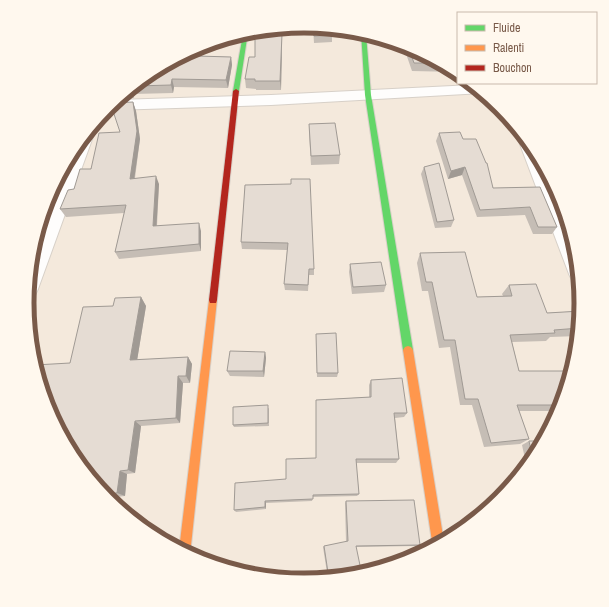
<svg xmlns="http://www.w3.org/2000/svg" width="609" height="607" font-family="'Archivo Narrow',sans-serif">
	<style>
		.residential { fill: #f4e9dc }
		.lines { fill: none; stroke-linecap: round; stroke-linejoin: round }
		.street-casing { stroke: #d7d0c8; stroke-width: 2 }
		.fast-casing { stroke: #d8d0c8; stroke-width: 2 }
		.slow-casing { stroke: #d8d0c8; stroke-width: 2 }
		.jam-casing { stroke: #d8d0c8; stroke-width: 2 }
		.street { fill: #fefdfc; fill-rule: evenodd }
		.fast { fill: #63d668; fill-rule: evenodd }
		.slow { fill: #ff974d; fill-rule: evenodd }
		.jam { fill: #b3261e; fill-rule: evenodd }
		.wall { fill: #c5bdb5 }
		.shaded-wall { fill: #a09a94 }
		.building { fill: #e5dcd3; stroke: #a09a94 }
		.rim { fill: none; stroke: #795a49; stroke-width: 5 }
	</style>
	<rect width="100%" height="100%" fill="#f8f4ec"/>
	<!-- residential -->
	<path class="residential" d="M27 304a277 277 0 1 1 554 0a277 277 0 1 1-554 0Z"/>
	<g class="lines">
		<defs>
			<path id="street" d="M473 85 483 93 271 105 112 110 107 109 117 100 271 95Z
				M90 130 94 134 38 289 35 295 28 298 32 252 67 162 74 149Z
				M523 134C547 163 567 212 576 248 579 259 579 271 580 282L572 280 569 274 518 139 520 135Z"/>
			<path id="fast" d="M248 32 239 91 236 93 233 91 243 34Z
				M361 32 366 34 371 95 413 350 411 353 408 354 405 353 403 350 365 95Z"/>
			<path id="slow" d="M213 296 216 297 217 300 190 555 179 550 209 300 210 297Z
				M408 346 411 347 413 350 444 542 433 548 403 350 405 347Z"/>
			<path id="jam" d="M236 89 239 91 217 300 216 303H210L209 300 233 91Z"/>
		</defs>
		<!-- street casing -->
		<use href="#street" class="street-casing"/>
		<!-- fast casing -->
		<use href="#fast" class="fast-casing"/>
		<!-- slow casing -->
		<use href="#slow" class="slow-casing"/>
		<!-- jam casing -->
		<use href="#jam" class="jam-casing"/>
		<!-- street -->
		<use href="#street" class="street"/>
		<!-- fast -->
		<use href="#fast" class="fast"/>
		<!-- slow -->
		<use href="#slow" class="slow"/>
		<!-- jam -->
		<use href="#jam" class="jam"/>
	</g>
	<!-- wall -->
	<path class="wall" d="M313 27 332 29V42L314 43Z
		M280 34 282 43 281 90H256V89L246 88 245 79 255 57Z
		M403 45 411 47 457 72 412 71Z
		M202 46 200 56 231 57 232 65 228 88 174 87 173 93 133 94 134 98 118 99 151 73 199 47Z
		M133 102 136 111 140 139 135 178 159 184 157 226 201 231V251L119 259 115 252 124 213 66 217 60 209 74 189 120 132Z
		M309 124 340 155 339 164 311 165 309 133Z
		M439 133 463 139 493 188 540 187 557 227 552 234H533L525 215 477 217 462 175 448 179 436 141Z
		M424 167 454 220 451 227 435 228 421 174Z
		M245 185 314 269V275H309L308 291 285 290 284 284 287 250 242 249 241 242Z
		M420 253 477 297 503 296 502 294 509 285 547 313 581 311 579 336 550 337 546 341 512 342 519 371H573L560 411H519L529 439 520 444 484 447 472 405H460L450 347 439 348 428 291H422L417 263Z
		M350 264 386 285 384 292 352 294 349 272Z
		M141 297 146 306 137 360 188 357 192 364 190 383H183L180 423 141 426 135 473 127 474 125 496 107 498 74 457 70 363Z
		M316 334 338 373 337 377H317Z
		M265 352 266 358 264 377 230 376 227 371Z
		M371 380 407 413 404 417 395 418 399 459 396 463H356L359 494 357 496 313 497 312 501 266 503V509L236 512 234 510 286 479 316 458V400L369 397V385Z
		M269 408V426L234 427 233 425Z
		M529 441 535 458 527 468 522 445Z
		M497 497 501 500 495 504 494 498Z
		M346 501 420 545 416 546 356 547 358 576 328 579 323 547 324 546 346 542 345 503Z"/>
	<!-- shaded-wall -->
	<path class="shaded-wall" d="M282 34V43L281 90 280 81Z
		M202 46 199 65 197 56 199 47Z
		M231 57 232 65 228 88 226 80Z
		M172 79 174 87 173 93 171 85Z
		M133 102 136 111 140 139 133 187 130 179Z
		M465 167 462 175 448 179 451 171Z
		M156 176 159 184 156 233 153 226Z
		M49 196 51 199 43 220 42 218Z
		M199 223 201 231V251L199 244Z
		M141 297 146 306 136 367 130 360Z
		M265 352 266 358 264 377 263 371Z
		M188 357 192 364 190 383 186 376Z
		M178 376 183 383 180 423 176 418Z
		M135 421 141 426 135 473 128 470Z
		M120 471 127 474 125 496 117 493Z
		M265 501 266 503V509L265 507Z"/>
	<!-- building -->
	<path class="building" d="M313 27 332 29 333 35 314 36Z
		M255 31H280V34H282L280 81H255V79H245L249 57H255Z
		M408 46 411 47 441 63H414Z
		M199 47 197 56 231 57 226 80 172 79 171 85 135 86 151 73Z
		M133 102 137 131 130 179 156 176 153 226 199 223V244L115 252 126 205 60 209 68 190 74 189 80 169H91L99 133 120 132 111 105 113 103Z
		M335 123 340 155 311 156 309 124Z
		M460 132 463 139H476L486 163H487L493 188 540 187 557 227H538L530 207 480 210 465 167 451 171 439 133Z
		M439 163 454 220 437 222 424 167Z
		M291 179H310L314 269H309L308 285 284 284 288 243 241 242 245 185 291 184Z
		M465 252 477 297 512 296 509 285 536 284 547 313 581 311 580 328 554 330 555 333 510 335 519 371H573L562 405H517L529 439 491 443 478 399H465L455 340H444L432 282H426L420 253Z
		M381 262 386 285 353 287 350 264Z
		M141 297 130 360 188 357 186 376H178L176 418 135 421 128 470 120 471 117 493 104 494 74 457 48 409 35 365 70 363 83 307 113 306 115 298Z
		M336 333 338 373H317L316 334Z
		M230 351 265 352 263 371H227Z
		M402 378 407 413H394L399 459H356L359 494 313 495V499L265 501V507L234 510 235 483 286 479V459L316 458V400L371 397V380Z
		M268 405V423L233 425V407Z
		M529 441H544L535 458 533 460Z
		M503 496 501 500 498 502 497 497Z
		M414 500 420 545 356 546 362 575 358 576 329 579 324 546 348 541 346 501Z"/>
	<!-- crop -->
	<path d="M0 0H609V607H0ZM34 303a270 270 0 1 1 540 0a270 270 0 1 1-540 0Z" fill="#fff8ee" fill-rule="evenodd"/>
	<path class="rim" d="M34 303a270 270 0 1 1 540 0a270 270 0 1 1-540 0Z"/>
	<!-- legend -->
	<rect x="457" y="12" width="140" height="72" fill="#fff8ee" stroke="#c9b9ac"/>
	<rect x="465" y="25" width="20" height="6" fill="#63d668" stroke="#c9b9ac"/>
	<text x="493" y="32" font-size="12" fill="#795a49">Fluide</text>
	<rect x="465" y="45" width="20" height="6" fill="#ff974d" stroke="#c9b9ac"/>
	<text x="493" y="52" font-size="12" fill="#795a49">Ralenti</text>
	<rect x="465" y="65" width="20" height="6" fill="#b3261e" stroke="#c9b9ac"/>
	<text x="493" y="72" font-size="12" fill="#795a49">Bouchon</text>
</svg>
